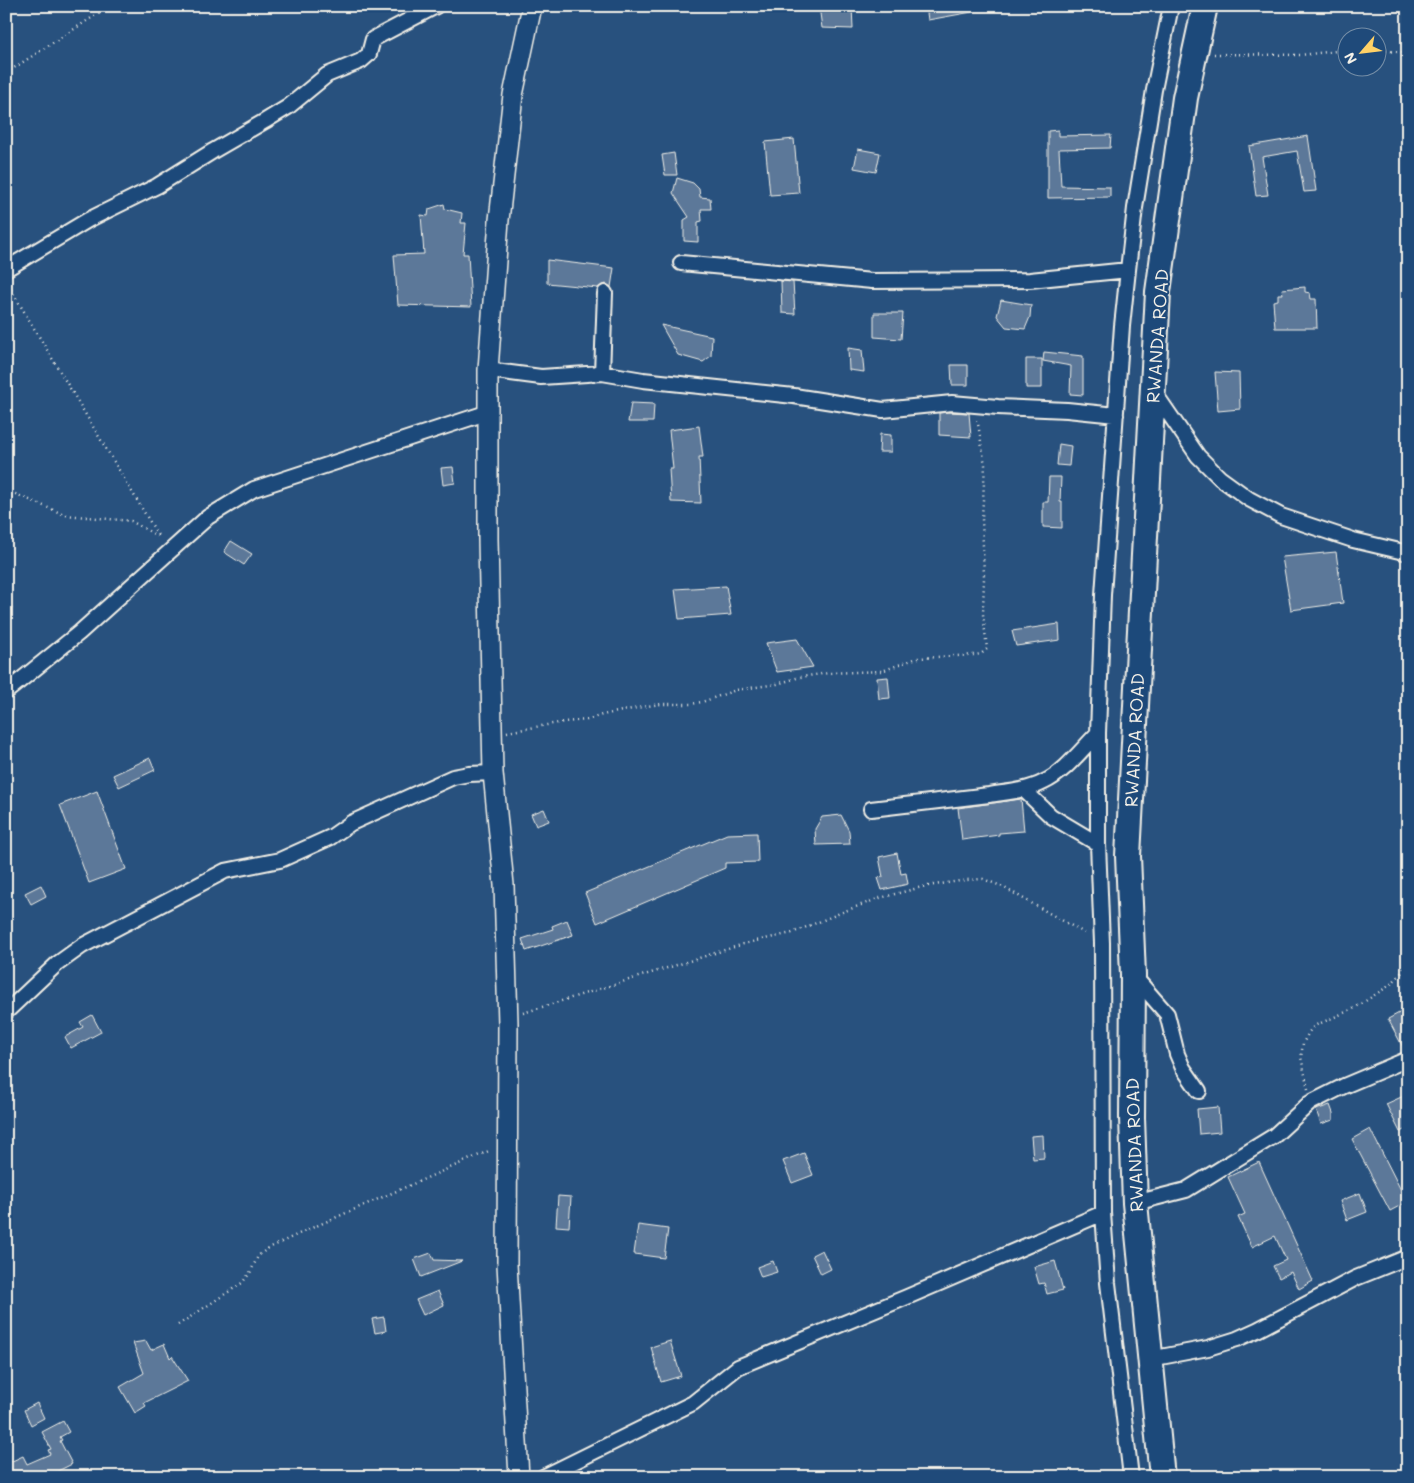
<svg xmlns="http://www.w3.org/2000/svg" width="1414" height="1483" font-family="Mali,sans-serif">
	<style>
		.building { fill: #5b7899; stroke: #f4f1e8 }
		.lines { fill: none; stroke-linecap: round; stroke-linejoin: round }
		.street-casing { stroke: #f4f1e8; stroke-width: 18 }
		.secondary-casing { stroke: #f4f1e8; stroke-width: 22 }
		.highway-casing { stroke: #f4f1e8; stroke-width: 28 }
		.path { stroke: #f4f1e8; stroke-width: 2.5; stroke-dasharray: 1 4; stroke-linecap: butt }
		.street { stroke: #1f4a7a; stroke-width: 14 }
		.secondary { stroke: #1f4a7a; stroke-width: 19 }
		.highway { stroke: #1f4a7a; stroke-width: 24 }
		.labels { text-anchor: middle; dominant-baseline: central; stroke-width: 4; stroke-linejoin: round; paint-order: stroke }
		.street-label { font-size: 18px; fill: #f4f1e8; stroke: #1f4a7a }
	</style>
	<rect width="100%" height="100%" fill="#28517e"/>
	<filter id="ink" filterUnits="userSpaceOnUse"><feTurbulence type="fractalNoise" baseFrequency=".02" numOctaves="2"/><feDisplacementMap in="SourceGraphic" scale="10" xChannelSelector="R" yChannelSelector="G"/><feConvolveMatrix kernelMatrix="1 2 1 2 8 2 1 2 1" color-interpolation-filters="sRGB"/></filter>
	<g filter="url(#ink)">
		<!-- building -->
		<path class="building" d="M819 6H852L853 29 822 28Z
			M926 6H971L972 12 928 20Z
			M1058 130V136L1111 135 1110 148 1059 149 1061 186 1110 187V197L1048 198V131Z
			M1308 136 1316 191 1304 192 1297 151 1262 157 1268 195 1256 196 1249 146Z
			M794 139 799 193 770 195 765 142Z
			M858 149 880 153 876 172 854 168Z
			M674 153 677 175H665L662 155Z
			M677 178 693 183 699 189 700 197 710 198 711 209H701L702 221 698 222V242L684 241V220L689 217 673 193Z
			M444 204 445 209 462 213 461 223H466L463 254H468L471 307 398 305 394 255 424 254 421 215 428 216 429 209Z
			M547 260 614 268 611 287 606 284 598 288 547 283Z
			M781 281 793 282 795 314 782 313Z
			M1305 287V292L1310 293 1311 299H1316L1317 328H1275L1273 301 1278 300V294H1283L1282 289Z
			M1001 300 1031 305 1030 317 1025 329 1006 327 997 316Z
			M874 313H903L901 339 874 337Z
			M661 325 712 336 711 356 703 362 678 355Z
			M848 348 862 350 864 372 849 370Z
			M1044 352 1083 356V395L1070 394 1071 366 1043 361Z
			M1026 359H1042V388H1026Z
			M951 365H968V385H952Z
			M1215 372 1239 373 1240 409 1218 411Z
			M631 403 654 404 653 422H628Z
			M947 412 969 413 971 437 939 435V413Z
			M699 426 703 457H699L701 503 671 502 669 469H673L669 430Z
			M880 434 891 435V452H879Z
			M1059 444 1071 446 1069 466 1057 465Z
			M453 467 455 483 443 485 441 468Z
			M1049 477H1061L1060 502H1062V528L1043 527V502H1048Z
			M231 541 252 554 244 565 224 552Z
			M1336 552 1343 603 1291 610 1282 557Z
			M726 586 731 615 679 619 675 589Z
			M1059 624 1060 640 1016 646 1012 631Z
			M797 639 813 667 777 672 766 643Z
			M888 677 890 698 879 699 877 678Z
			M150 758 155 770 119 787 113 775Z
			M97 791 126 869 89 883 60 805Z
			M1021 799 1024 831 999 833V835L962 840 958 808Z
			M544 809 549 821 536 826 531 814Z
			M841 815 849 831 850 844 816 845 815 829 822 817Z
			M757 833 758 862 725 863V868L597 923 585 893 727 834Z
			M897 853 901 874 906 873 908 884 882 890 878 878 883 877 879 857Z
			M41 885 46 896 31 904 25 893Z
			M567 920 573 935 526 951 522 939 553 929 552 926Z
			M1401 1012 1408 1024V1050L1405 1051 1388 1019Z
			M92 1015 101 1032 71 1048 65 1037 83 1027 80 1022Z
			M1408 1094V1128L1400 1132 1386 1104Z
			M1330 1105 1333 1113V1120L1321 1124 1316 1110Z
			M1218 1107 1220 1132 1199 1134 1197 1109Z
			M1370 1129 1407 1202 1390 1211 1352 1139Z
			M1043 1135 1044 1158 1033 1159 1031 1136Z
			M804 1153 813 1175 792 1183 783 1161Z
			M1259 1162 1313 1281 1299 1289 1291 1272 1279 1278 1273 1266 1286 1260 1275 1236 1252 1247 1238 1217 1245 1214 1228 1177Z
			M1360 1193 1367 1212 1347 1220 1340 1201Z
			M558 1196 571 1197 569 1227 556 1226Z
			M638 1225 668 1229 664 1258 634 1254Z
			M822 1250 831 1269 821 1274 812 1255Z
			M431 1253 434 1260 462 1261 421 1277 414 1259Z
			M773 1261 777 1272 761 1277 757 1267Z
			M1055 1261 1063 1290 1047 1294 1044 1283 1039 1284 1034 1267Z
			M438 1291 444 1305 423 1315 416 1300Z
			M384 1317 386 1331 375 1333 372 1319Z
			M146 1341 151 1350 164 1344 170 1358 172 1356 188 1381 144 1403 146 1406 135 1413 120 1387 144 1373 133 1343Z
			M670 1341 681 1376 661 1382 651 1347Z
			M37 1403 44 1418 31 1425 24 1410Z
			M63 1421 69 1432 60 1437 62 1440 60 1441 72 1464 54 1473 56 1477H6V1474L12 1472 8 1463 23 1456 27 1464 50 1454 48 1450 51 1449 42 1432Z"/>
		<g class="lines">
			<defs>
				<path id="street" d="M681 263 872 281 1030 280 1128 270
					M6 269 88 220 157 186 213 151 265 121 288 107 327 75 361 61 369 54 373 39 436 6
					M488 370 541 377 602 373 643 380 794 396 883 410 952 403 998 407 1067 410 1116 415
					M602 373 605 293
					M1154 392 1198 456 1220 478 1249 499 1281 516 1353 540 1408 553
					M6 692 79 633 208 517 254 489 489 412
					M1024 790 1051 816 1098 844
					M871 809C910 804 950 800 989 795 1007 792 1027 791 1044 782 1064 773 1082 749 1098 733
					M1133 975 1167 1014 1177 1054 1183 1068 1199 1091
					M6 1012 57 964 82 946 225 871 280 860 331 837 351 823 453 777 469 774 493 773
					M1135 1203 1186 1190 1274 1136 1310 1103 1344 1086 1408 1059
					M1150 1359 1208 1348 1237 1339 1257 1330 1356 1278 1408 1257
					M543 1477 693 1403 738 1367 907 1297 1103 1213
					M1131 1477 1108 1283 1103 1213 1102 943 1098 844V733L1103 595 1122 326 1128 270 1135 208 1154 90 1171 6"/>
				<path id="secondary" d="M519 1477 507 1264 508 1024 504 885 493 773 488 539V370L499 220 513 95 532 6"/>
				<path id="highway" d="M1162 1477 1135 1203 1132 1118 1133 975 1128 856 1158 292 1185 98 1205 6"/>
			</defs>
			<!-- street casing -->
			<use href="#street" class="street-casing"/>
			<!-- secondary casing -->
			<use href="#secondary" class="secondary-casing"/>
			<!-- highway casing -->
			<use href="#highway" class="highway-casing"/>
			<!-- path -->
			<path class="path" d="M1376 50 1408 53
				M1214 54 1300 55 1346 50
				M6 73 110 6
				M6 490 65 515 131 521 159 537 7 283
				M6 599 13 611
				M507 732 564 722 587 720 602 715 647 706 661 704H691L702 702 736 690 777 684 800 677 829 673 882 671 917 658 975 655 981 654 987 649 983 614 984 577 982 518 985 465 977 418
				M523 1013 747 943 792 933 845 911 880 898 922 887 966 880 983 879 1001 886 1088 935
				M1308 1089 1301 1057 1303 1043 1309 1032 1314 1026 1353 1009 1390 985 1401 974 1408 955
				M178 1325 242 1283 250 1273 258 1256 267 1249 307 1230 491 1150"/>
			<!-- street -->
			<use href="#street" class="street"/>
			<!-- secondary -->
			<use href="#secondary" class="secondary"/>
			<!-- highway -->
			<use href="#highway" class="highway"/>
		</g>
	</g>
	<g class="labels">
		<!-- street labels -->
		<g class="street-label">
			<text transform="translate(1157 336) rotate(-86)">RWANDA ROAD</text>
			<text transform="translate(1134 740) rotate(-87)">RWANDA ROAD</text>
			<text transform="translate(1134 1145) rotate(-92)">RWANDA ROAD</text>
		</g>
	</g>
	<!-- margin -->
	<rect width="1414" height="1483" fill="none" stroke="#1f4a7a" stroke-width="25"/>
	<rect x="12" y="12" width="1389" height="1458" fill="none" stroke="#f4f1e8" stroke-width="2" filter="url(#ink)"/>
	<!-- north arrow -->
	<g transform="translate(1362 52) rotate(242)"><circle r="24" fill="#1f4a7a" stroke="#748da6"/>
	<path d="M0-4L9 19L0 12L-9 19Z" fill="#ffd166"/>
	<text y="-8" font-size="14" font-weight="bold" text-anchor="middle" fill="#f4f1e8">N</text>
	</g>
</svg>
